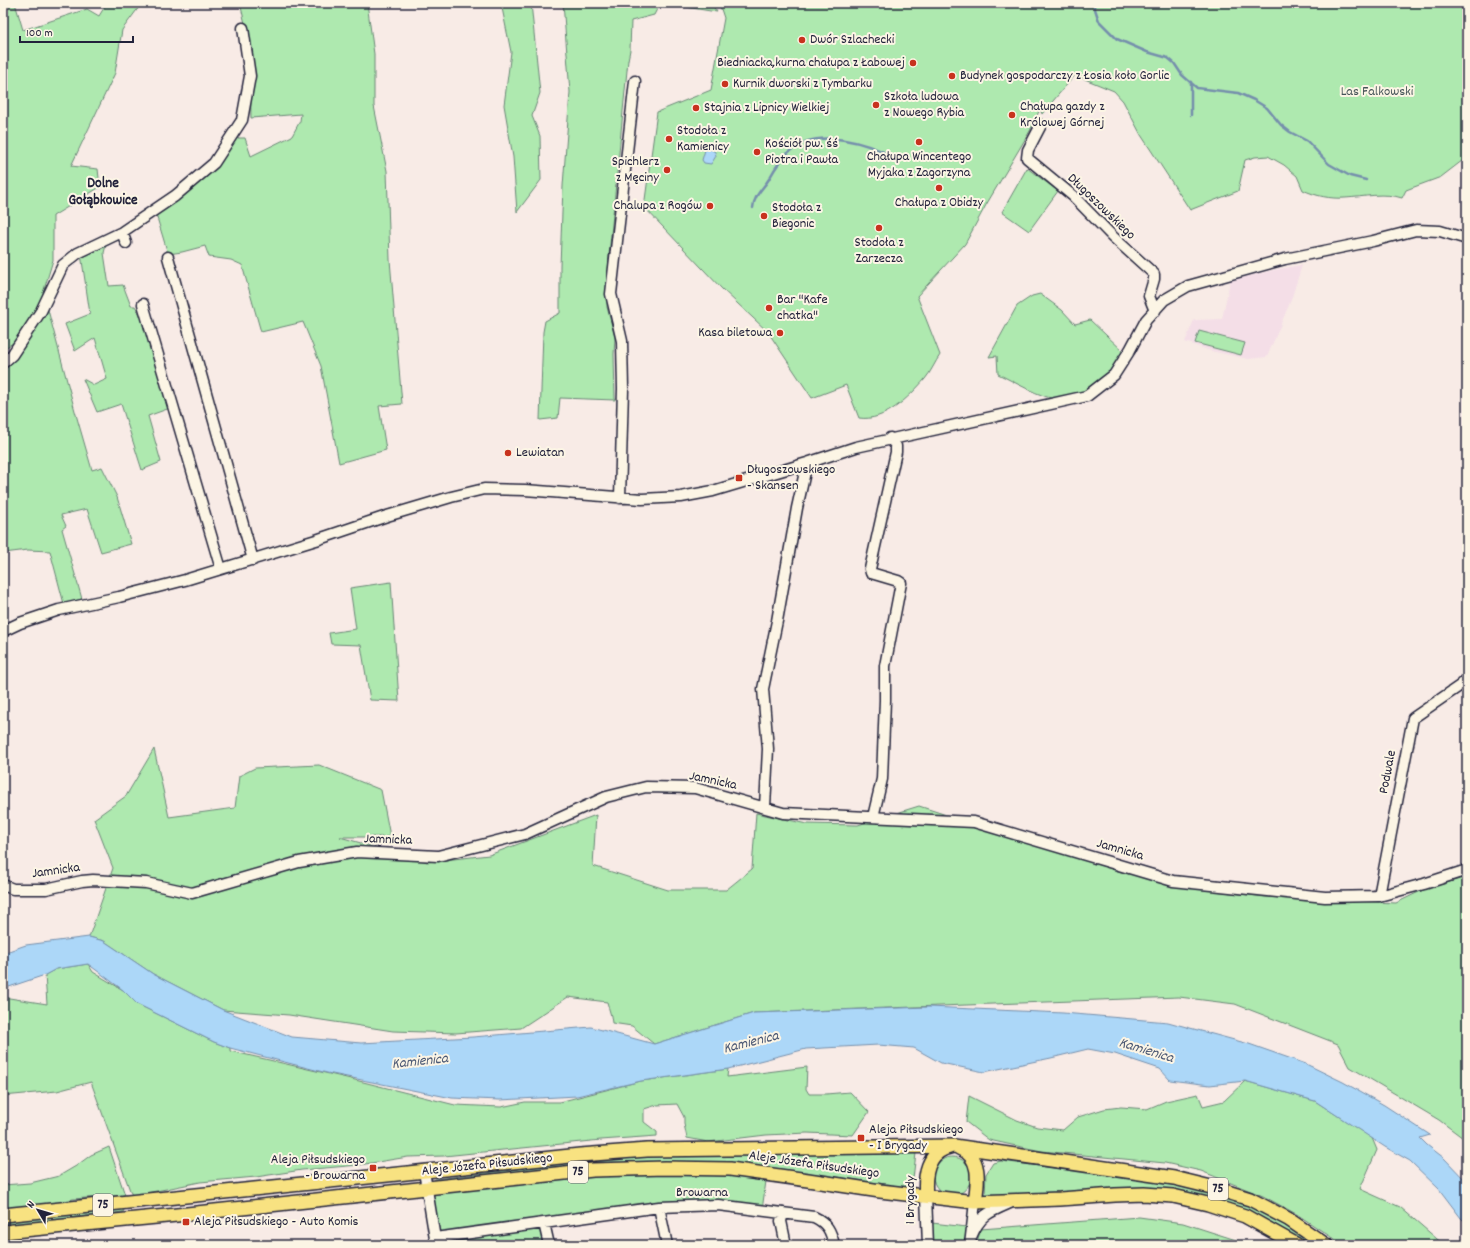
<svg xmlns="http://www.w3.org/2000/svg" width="1470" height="1248" font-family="Dekko,sans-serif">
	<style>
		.built { fill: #f4dee7 }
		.green { fill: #aee9af; stroke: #688675 }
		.water { fill: #acd7f8; stroke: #758fac }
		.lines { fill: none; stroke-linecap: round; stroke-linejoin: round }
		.stream { stroke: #758fac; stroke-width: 2.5 }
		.minor-casing { stroke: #22223b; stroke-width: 13 }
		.major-casing { stroke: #22223b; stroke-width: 16 }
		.minor { stroke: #fcf5e5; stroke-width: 10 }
		.major { stroke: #f8e281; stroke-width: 13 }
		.poi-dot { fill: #c8321e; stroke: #fcf5e5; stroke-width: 1.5 }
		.labels { text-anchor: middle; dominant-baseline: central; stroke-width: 4; stroke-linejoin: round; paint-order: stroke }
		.shield { fill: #fcf5e5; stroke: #63616e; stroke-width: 1 }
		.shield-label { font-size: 13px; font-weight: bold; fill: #22223b }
		.poi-label { font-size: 14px; fill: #22223b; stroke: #fcf5e5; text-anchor: start }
		.park-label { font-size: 14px; fill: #455458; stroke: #fcf5e5 }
		.street-label { font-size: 14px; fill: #22223b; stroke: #fcf5e5 }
		.neighbourhood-label { font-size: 15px; font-weight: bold; fill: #22223b; stroke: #fcf5e5 }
		.water-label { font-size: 15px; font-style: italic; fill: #4b5874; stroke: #fcf5e5 }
	</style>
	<rect width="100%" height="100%" fill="#f8ebe6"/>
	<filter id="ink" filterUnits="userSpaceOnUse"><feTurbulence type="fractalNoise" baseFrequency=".025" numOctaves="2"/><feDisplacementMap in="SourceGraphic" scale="8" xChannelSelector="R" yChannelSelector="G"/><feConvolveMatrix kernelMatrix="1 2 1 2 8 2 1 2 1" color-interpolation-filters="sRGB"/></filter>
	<g filter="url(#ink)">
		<!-- built -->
		<path class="built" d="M1302 265 1291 300 1267 357 1248 359 1211 351 1185 342 1194 320 1222 319 1230 281 1273 270Z"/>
		<!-- green -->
		<path class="green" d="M3 3H15L23 30 87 9 99 16 107 3H142L122 30 115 73 71 166 98 169 100 187 53 216V260L40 303 13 343 3 349Z
			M240 3H367L374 54V106L387 171 390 260 402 404 379 406 386 450 339 463 321 366 303 322 261 332 242 265 231 260 209 257 205 246 182 252 168 254 155 211 235 138H245L251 156 292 136 300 121 301 114 251 118 250 55 248 36Z
			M501 3H531L540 93 532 116 540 136 541 180 517 212 513 157 504 105 511 52Z
			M563 3H711L717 12 660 3 654 15 631 21 630 50 628 60 609 255 607 294V307L615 338 614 354 615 400 560 398 558 418 540 420 543 332 545 321 560 313V266L563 186 570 92Z
			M719 3H1467V157L1441 177 1406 190 1402 198C1384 192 1364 197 1345 198 1330 199 1316 196 1303 190L1297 176 1284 165 1268 156 1255 157 1245 160 1238 191 1190 210 1141 135 1123 101 1114 91 1075 75 1042 114 1040 109 1030 131 986 205 965 244 917 296 940 355C935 362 931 372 925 379 909 397 885 422 859 418L846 385 812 398 768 332 722 289 644 207 657 112 711 90 724 18Z
			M1027 168 1058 191 1029 231 1002 212Z
			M107 241 104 253 109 286 123 285 131 306H135L143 320 170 408 148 416 161 462 142 470 121 404 97 412 83 379 94 385 107 379 95 338 75 351 65 324 90 314 81 254Z
			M1040 294 1062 310 1075 324 1090 320 1123 351C1120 357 1118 363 1114 368 1103 384 1077 399 1057 399 1041 398 1013 381 998 374L997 356 989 357 1017 306 1032 296Z
			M48 310 75 411 92 470 102 467 117 497 131 544 101 552 87 509 61 515 66 526 62 529 82 599 64 604 50 551 28 550 4 553 3 550V366L42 313Z
			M1199 331 1245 343 1241 355 1195 343Z
			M391 582 399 701 370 700 361 645 331 644 329 633 356 629 350 588Z
			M154 749 169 817 235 808 239 776 255 768 319 765 381 790 389 831V837H340L427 862 489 855 596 815 593 866 668 890H726L752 869 756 813 807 824 858 825 919 806 1121 872 1190 888 1265 897 1396 903 1425 889 1467 877V1141L1439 1120 1350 1067 1338 1044 1235 1004 1179 997 754 1013 654 1044 632 1026 612 1023 611 1016 607 1002 568 997 521 1028 456 1033 393 1031 289 1015 223 1010 153 974 104 941 89 937 113 868 94 819 126 796Z
			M88 964 93 972 123 990 137 1004 214 1042 230 1048V1051L351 1079 455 1105 501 1107 525 1102H559L641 1081 728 1069 727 1077 807 1067 806 1089 809 1094H826L850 1092 869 1112 853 1135 807 1133 766 1135 708 1142 687 1138 684 1124V1117L677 1104 657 1105 644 1109V1122L657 1132V1136L601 1140 444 1156 408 1157 359 1165 302 1170 256 1177 200 1182 132 1196 91 1082 57 1091 3 1096V997L47 1004 45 975 56 969Z
			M1245 1081 1315 1101 1372 1138 1377 1150 1360 1189 1400 1207 1444 1245H1343L1298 1215 1263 1196 1201 1171 1165 1163 1042 1151 1012 1145 989 1140 966 1122 969 1096 1017 1120 1037 1127 1063 1130 1078 1117 1104 1109 1121 1107 1147 1109 1166 1101 1198 1094 1203 1106 1224 1101Z
			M109 1147 125 1195 73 1199 47 1205 3 1210V1185L30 1183 59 1176 76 1166 91 1155Z
			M916 1153 912 1188 809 1173 728 1164 435 1183 433 1181 435 1179 512 1170 539 1164 623 1157Z
			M933 1176a19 19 0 1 1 38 0a19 19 0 1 1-38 0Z
			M1001 1161 1148 1180 1216 1194 1245 1204 1279 1220 1317 1245H1307L1280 1228 1257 1216 1131 1189 985 1195 986 1174 993 1163Z
			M634 1169 767 1174 762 1210 718 1205 544 1223 549 1245H436L427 1187Z
			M122 1208 124 1210 123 1212 68 1218 34 1225 3 1228V1220Z
			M1139 1217 1183 1223 1236 1240 1246 1245H976L981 1229Z
			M932 1223 967 1227 964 1245H933Z"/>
		<!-- water -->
		<path class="water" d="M708 147 715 152 716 156 711 164 704 163 702 160 705 150Z
			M89 937 104 941 153 974 223 1010 292 1037 361 1043 473 1037 591 1027 654 1044 754 1013 929 1007 1063 1013 1168 1022 1249 1044 1306 1064 1343 1082 1384 1105 1430 1135 1420 1138 1427 1145 1444 1158 1467 1182V1224L1461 1218 1439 1189 1410 1161 1385 1147 1315 1101 1245 1081 1210 1085 1170 1080 1160 1069 1115 1054 1088 1049 1051 1058 984 1072 941 1063 914 1048 878 1045 806 1049 728 1069 641 1081 577 1096 500 1100 452 1098 327 1073 230 1048 214 1042 137 1004 123 990 88 964 56 969 45 975 3 989V953L26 945Z"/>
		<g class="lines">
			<!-- stream -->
			<path class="stream" d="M1093 3 1099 21 1117 39 1147 52 1168 58 1174 63 1182 75 1197 88 1238 93 1254 100 1267 108 1281 125 1290 132 1307 141 1329 164 1350 176 1366 180
				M1191 82V115
				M753 208C754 195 763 189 769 179 775 168 781 158 791 150 818 127 868 143 896 158"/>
			<defs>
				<path id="minor" d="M1041 125 1028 150 1027 158 1073 196 1113 237 1154 274V279L1149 296 1155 311
					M122 232 126 243
					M168 257 253 560
					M143 304 221 569
					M3 363 12 355 41 311 63 265 78 253 122 232 175 196 214 163 242 120 250 76 243 28
					M620 498 623 389 622 341 611 294 635 81
					M3 631 20 623 59 610 119 597 185 580 316 540 387 516 451 497 484 489 525 490 642 499 681 497 713 491 807 463 856 447 1087 396 1114 375 1130 350 1146 320 1164 300 1188 286 1285 259 1373 241 1416 230 1440 231 1467 239
					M765 807 768 749 763 689 777 621 797 508 807 463
					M873 817 882 779 885 700V666L901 583 898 581 871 573 870 569 896 452V446L890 438
					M3 885 13 889H46L82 881 93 880 146 883 192 893 299 862 357 852 438 856 525 834 606 797 646 787 695 788 783 813 974 822 1173 881 1325 897 1379 896 1424 884 1467 870
					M1379 896 1413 718 1461 685 1467 679
					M424 1171 436 1245
					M926 1196 928 1245
					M659 1207 667 1245
					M783 1213 781 1221 786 1245
					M544 1223 549 1245
					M971 1237C980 1215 989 1212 1010 1203
					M435 1238 659 1207 718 1205 814 1217C827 1223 831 1231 834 1245
					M970 1245 975 1202"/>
				<path id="major" d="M959 1148C982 1156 978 1182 975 1202
					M926 1196C924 1176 927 1152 950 1147
					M3 1215 580 1155 647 1150 954 1146 1174 1178 1211 1187 1250 1199 1288 1219 1326 1245
					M3 1232 187 1214 593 1170 665 1168 730 1169 808 1180 880 1191 975 1202 1060 1199 1115 1195 1144 1194 1173 1196 1208 1204 1245 1216 1297 1245"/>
			</defs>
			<!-- minor casing -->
			<use href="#minor" class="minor-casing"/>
			<!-- major casing -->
			<use href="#major" class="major-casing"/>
			<!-- minor -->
			<use href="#minor" class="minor"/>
			<!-- major -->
			<use href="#major" class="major"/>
		</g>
	</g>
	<!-- markers -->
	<g class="poi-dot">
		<circle cx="802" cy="40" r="4"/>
		<circle cx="913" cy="63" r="4"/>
		<circle cx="952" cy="76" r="4"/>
		<circle cx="725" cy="84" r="4"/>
		<circle cx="876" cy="105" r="4"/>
		<circle cx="696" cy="108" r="4"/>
		<circle cx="1012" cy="115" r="4"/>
		<circle cx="669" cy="139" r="4"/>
		<circle cx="919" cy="142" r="4"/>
		<circle cx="757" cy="152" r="4"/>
		<circle cx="667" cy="170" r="4"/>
		<circle cx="939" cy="188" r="4"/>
		<circle cx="710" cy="206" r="4"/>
		<circle cx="764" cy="216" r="4"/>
		<circle cx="879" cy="228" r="4"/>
		<circle cx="769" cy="308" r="4"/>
		<circle cx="780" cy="333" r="4"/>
		<circle cx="508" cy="453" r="4"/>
		<rect x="735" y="474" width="8" height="8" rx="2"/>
		<rect x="857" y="1134" width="8" height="8" rx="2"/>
		<rect x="369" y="1164" width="8" height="8" rx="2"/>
		<rect x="182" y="1218" width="8" height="8" rx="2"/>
	</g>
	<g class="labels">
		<!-- shield labels -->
		<g class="shield">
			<rect x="568" y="1161" width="20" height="22" rx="3"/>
			<rect x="1208" y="1178" width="20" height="22" rx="3"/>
			<rect x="93" y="1194" width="20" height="22" rx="3"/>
		</g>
		<g class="shield-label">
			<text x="578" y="1172">75</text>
			<text x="1218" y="1189">75</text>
			<text x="103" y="1205">75</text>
		</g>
		<!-- poi labels -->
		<g class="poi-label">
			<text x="810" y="40">Dwór Szlachecki</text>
			<text x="905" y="63" text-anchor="end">Biedniacka,kurna chałupa z Łabowej</text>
			<text x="960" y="76">Budynek gospodarczy z Łosia koło Gorlic</text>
			<text x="733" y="84">Kurnik dworski z Tymbarku</text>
			<text x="884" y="97">Szkoła ludowa<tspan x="884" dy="16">z Nowego Rybia</tspan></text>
			<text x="1020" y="107">Chałupa gazdy z<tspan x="1020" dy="16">Królowej Górnej</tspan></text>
			<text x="704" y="108">Stajnia z Lipnicy Wielkiej</text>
			<text x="677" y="131">Stodoła z<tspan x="677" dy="16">Kamienicy</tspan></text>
			<text x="765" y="144">Kościół pw. śś<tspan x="765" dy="16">Piotra i Pawła</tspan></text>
			<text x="919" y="157" text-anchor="middle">Chałupa Wincentego<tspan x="919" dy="16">Myjaka z Zagorzyna</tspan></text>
			<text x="659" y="162" text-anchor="end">Spichlerz<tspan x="659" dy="16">z Męciny</tspan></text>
			<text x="939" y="203" text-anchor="middle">Chałupa z Obidzy</text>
			<text x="702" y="206" text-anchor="end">Chalupa z Rogów</text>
			<text x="772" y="208">Stodoła z<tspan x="772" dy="16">Biegonic</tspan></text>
			<text x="879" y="243" text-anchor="middle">Stodoła z<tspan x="879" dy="16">Zarzecza</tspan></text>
			<text x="777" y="300">Bar "Kafe<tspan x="777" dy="16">chatka"</tspan></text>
			<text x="772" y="333" text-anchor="end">Kasa biletowa</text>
			<text x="516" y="453">Lewiatan</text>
			<text x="747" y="470">Długoszowskiego<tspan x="747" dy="16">- Skansen</tspan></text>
			<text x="869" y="1130">Aleja Piłsudskiego<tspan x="869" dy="16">- I Brygady</tspan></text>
			<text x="365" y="1160" text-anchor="end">Aleja Piłsudskiego<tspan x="365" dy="16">- Browarna</tspan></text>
			<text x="194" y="1222">Aleja Piłsudskiego - Auto Komis</text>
		</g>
		<!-- park labels -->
		<g class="park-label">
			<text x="1377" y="92">Las Falkowski</text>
		</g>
		<!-- street labels -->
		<g class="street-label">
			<text transform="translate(1101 207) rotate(44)">Długoszowskiego</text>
			<text transform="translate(1388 772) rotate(-79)">Podwale</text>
			<text transform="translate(713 781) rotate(12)">Jamnicka</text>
			<text transform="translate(388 840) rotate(2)">Jamnicka</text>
			<text transform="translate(1120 850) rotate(16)">Jamnicka</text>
			<text transform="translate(56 871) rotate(-8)">Jamnicka</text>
			<text transform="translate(487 1165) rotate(-6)">Aleje Józefa Piłsudskiego</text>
			<text transform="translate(814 1165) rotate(8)">Aleje Józefa Piłsudskiego</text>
			<text x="702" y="1193">Browarna</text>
			<text transform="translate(911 1200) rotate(-90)">1 Brygady</text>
		</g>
		<!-- neighbourhood labels -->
		<g class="neighbourhood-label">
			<text x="103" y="184">Dolne<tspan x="103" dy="17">Gołąbkowice</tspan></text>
		</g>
		<!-- water labels -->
		<g class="water-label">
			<text transform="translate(751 1043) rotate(-14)">Kamienica</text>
			<text transform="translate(1146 1051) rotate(17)">Kamienica</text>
			<text transform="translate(420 1062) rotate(-6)">Kamienica</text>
		</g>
	</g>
	<!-- margin -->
	<rect width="1470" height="1248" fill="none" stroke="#fcf5e5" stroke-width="16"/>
	<rect x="8" y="8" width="1454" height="1232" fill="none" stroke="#22223b" stroke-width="1.5" filter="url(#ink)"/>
	<!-- north arrow -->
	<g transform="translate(38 1210) rotate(308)" stroke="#fcf5e5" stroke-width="3" paint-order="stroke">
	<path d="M0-3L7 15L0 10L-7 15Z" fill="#22223b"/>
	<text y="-6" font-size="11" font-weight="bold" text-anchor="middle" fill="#22223b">N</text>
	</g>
	<!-- scale -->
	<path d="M20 36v6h113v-6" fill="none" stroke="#22223b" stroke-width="2"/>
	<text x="26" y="36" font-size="12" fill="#22223b" stroke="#fcf5e5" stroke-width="3" paint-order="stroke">100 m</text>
</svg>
